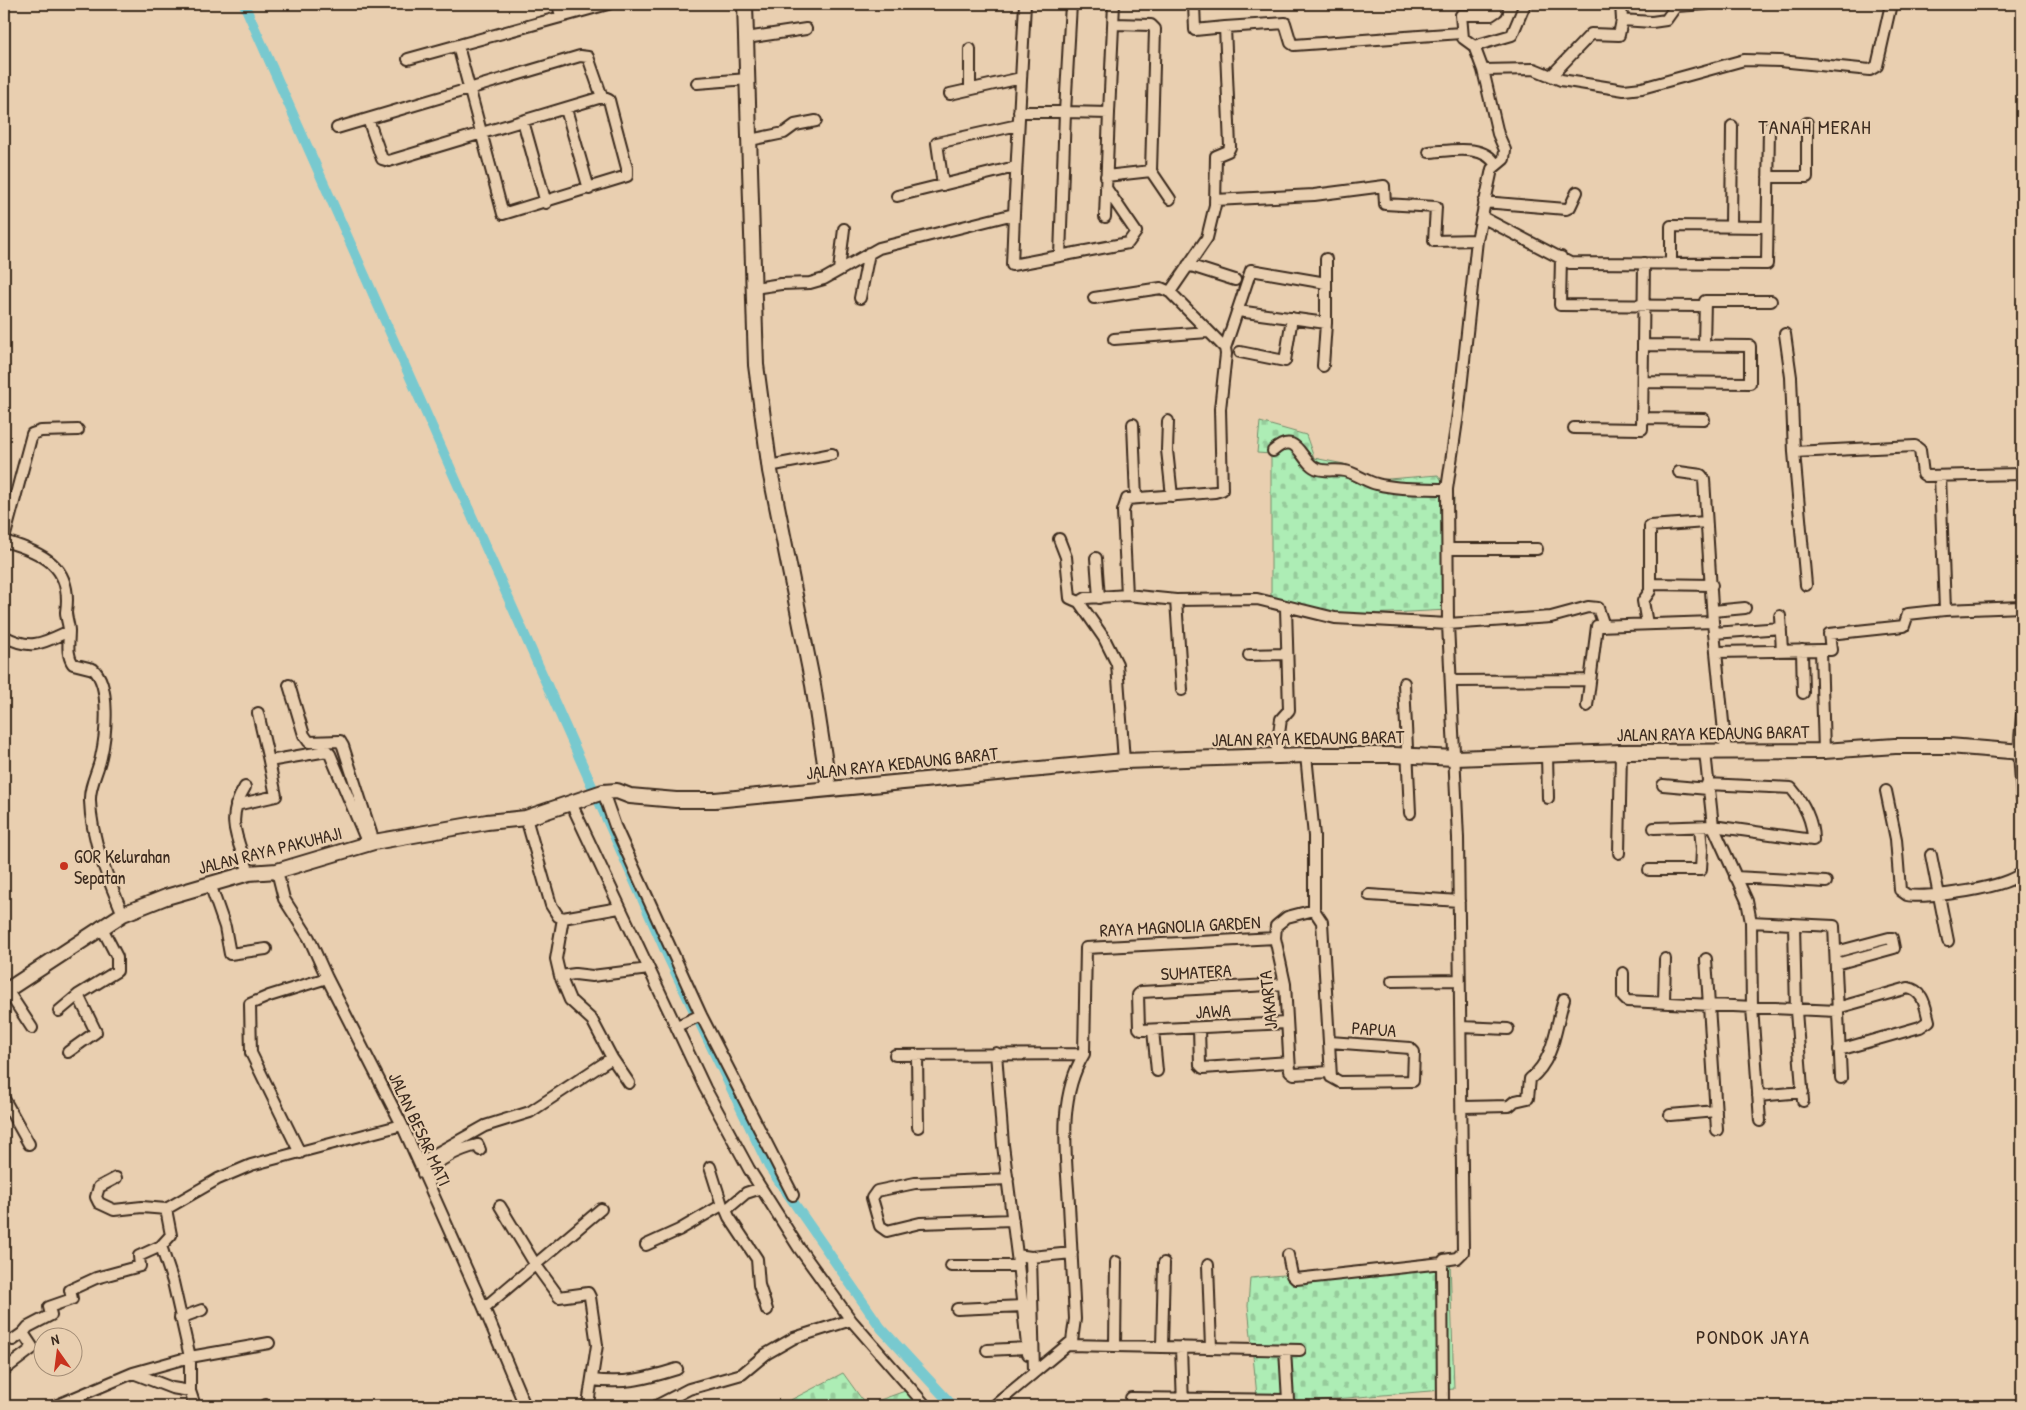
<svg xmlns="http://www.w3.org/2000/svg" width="2026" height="1410" font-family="'Patrick Hand',sans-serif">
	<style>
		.cemetery { fill: url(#cemetery-stones); stroke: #748c6a }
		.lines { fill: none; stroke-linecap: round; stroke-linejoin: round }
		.canal { stroke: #78c9cf; stroke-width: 10 }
		.street-casing { stroke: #3b2a1e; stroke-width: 14 }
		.secondary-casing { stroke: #3b2a1e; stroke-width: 18 }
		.street { stroke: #e9cfb0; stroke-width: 10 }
		.secondary { stroke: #e9cfb0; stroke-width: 14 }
		.poi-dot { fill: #c8321e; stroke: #e9cfb0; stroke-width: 2 }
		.labels { text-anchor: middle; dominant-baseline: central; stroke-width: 4.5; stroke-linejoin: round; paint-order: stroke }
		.street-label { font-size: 18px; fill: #3b2a1e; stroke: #e9cfb0 }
		.poi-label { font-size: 18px; fill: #3b2a1e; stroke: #e9cfb0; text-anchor: start }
		.quarter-label { font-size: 20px; letter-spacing: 1px; fill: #3b2a1e; stroke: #e9cfb0 }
	</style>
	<defs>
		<pattern id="cemetery-stones" width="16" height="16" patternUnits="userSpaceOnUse" patternTransform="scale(1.25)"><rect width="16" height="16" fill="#adedb5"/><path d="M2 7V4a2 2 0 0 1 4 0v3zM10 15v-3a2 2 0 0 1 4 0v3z" fill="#96cb9b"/></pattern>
	</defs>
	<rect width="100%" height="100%" fill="#e9cfb0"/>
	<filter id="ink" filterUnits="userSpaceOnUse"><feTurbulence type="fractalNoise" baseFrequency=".02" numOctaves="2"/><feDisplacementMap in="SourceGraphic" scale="10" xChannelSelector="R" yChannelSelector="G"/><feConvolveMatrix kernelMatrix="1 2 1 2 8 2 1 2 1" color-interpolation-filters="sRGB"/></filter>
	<g filter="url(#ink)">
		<!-- cemetery -->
		<path class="cemetery" d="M1260 422 1306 435 1314 458 1344 464 1376 480 1438 475 1454 498 1448 610 1332 616 1271 599V454L1257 453Z
			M1450 1260 1454 1389 1323 1400 1301 1406H1258L1248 1306 1250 1278Z
			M843 1373 866 1405 905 1391 918 1406H779Z"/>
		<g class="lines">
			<!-- canal -->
			<path class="canal" d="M244 4 668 957 769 1167 881 1328 953 1406"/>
			<defs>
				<path id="street" d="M558 4 561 16
					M1071 4 1065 112 1109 113 1114 4
					M1194 4 1195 30 1225 27
					M1621 4 1622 20 1652 22 1666 20 1676 6 1707 4
					M1114 24 1151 25 1155 29 1151 171 1170 199
					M746 38 806 29
					M1474 46 1512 35 1525 4
					M970 49V89
					M408 59 608 4
					M1483 70 1534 69 1561 80 1624 90 1642 88 1744 60 1780 61 1870 70 1877 66 1891 4
					M1552 75 1591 34 1619 35 1622 20
					M697 83 748 79
					M950 94 1021 78
					M566 109 589 189
					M1019 112H1065L1060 256
					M368 119 382 159 389 161 602 97 609 100 611 108 627 168V176L503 214 458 46
					M523 121 546 203
					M337 128 580 56 588 57 602 97
					M750 140 784 133 795 125 816 121
					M1429 152C1450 151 1484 143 1496 165
					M1106 176 1151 171
					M1768 177H1807V123
					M943 185 937 143 1018 125
					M897 196 1015 167
					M1215 200 1314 195 1384 186 1385 204 1436 207 1434 241 1477 240
					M1484 202 1566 209 1570 207 1577 192
					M1014 214 1012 265 1128 243 1136 232 1106 188
					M1105 217 1109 113
					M1482 217 1570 263 1767 264 1769 126
					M1731 227 1732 126
					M1561 257 1560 305 1705 306
					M1671 263V226L1767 227
					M1188 265 1235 280
					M839 270 844 229
					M754 288 781 284 810 283 824 279 879 248 1014 214 1025 4
					M1170 292 1207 238 1215 205 1216 156 1228 151 1230 147 1225 27 1285 23 1291 43 1294 45 1461 33
					M860 298 869 253
					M1094 298 1161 288 1170 292 1225 348 1226 354 1220 409 1222 490 1215 492 1127 499 1123 511 1127 595
					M1238 311 1326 323
					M1785 334 1791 377 1794 452 1806 585
					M1114 339 1208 332
					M1704 345 1705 301H1771
					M1225 348 1251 270 1326 283
					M1240 352 1285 361 1292 318
					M1323 366 1326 323V259
					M1643 382 1750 383V346L1643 345
					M1642 418 1704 419
					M1168 421 1167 450 1172 496
					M1133 424 1136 498
					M1574 428 1642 429 1644 263
					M1273 451C1299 428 1300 464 1318 469 1326 472 1336 469 1345 471 1356 473 1366 482 1377 484 1399 490 1424 488 1447 489
					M1794 452 1915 446 1920 450 1923 474 1926 476 2022 474
					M769 466 832 454
					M1679 472 1701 475 1704 479 1713 622 1726 752
					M1940 476 1945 610
					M4 539 32 434 41 431 78 430
					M1059 539 1066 557 1070 598 1079 602 1104 638 1117 664 1124 761
					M4 541C42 552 73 566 66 612 66 618 69 625 69 631 69 642 66 654 73 664L93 669C111 684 106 736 101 757 98 772 89 786 90 801 91 839 108 879 123 914
					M1448 549H1537
					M1096 558 1099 598
					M1651 584 1712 585
					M1176 600 1182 690
					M1079 602 1086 598 1127 595 1176 600 1257 599 1335 618 1448 624 1551 617 1588 607 1598 608 1604 626
					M1713 611 1745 608
					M1780 616 1782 651
					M1647 624 1643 601 1650 591V526L1706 522
					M1714 633 1781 628
					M4 636C31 651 43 643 69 631
					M1802 650 1803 693
					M1821 650H1831L1829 634 1904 626 1908 614 1945 610 2022 607
					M1717 652 1821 650 1824 751
					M1249 655 1287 654
					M1451 681 1590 680
					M1404 683 1410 813
					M289 685 304 735 309 742 340 741 343 746 372 836
					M1587 706 1597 626 1713 622
					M258 713 269 761 327 751 330 754 368 844
					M2022 715 2019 752 2022 798
					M1705 752 1713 826 1747 901 1751 922 1752 1007 1760 1121
					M1306 755 1314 836V910L1322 922 1331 1077 1340 1082 1413 1081 1414 1052 1410 1048 1330 1042
					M1547 755 1548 798
					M1276 756 1281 719 1289 710 1286 608
					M1663 785 1708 789
					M245 787C224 821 238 838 249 873
					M1886 791 1896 839 1900 890 1907 895C1926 899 2010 888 2022 872
					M603 792 615 826 701 1015 793 1195
					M571 803 705 1088 749 1169 799 1248 851 1320 926 1406
					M236 805 276 796 269 761
					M526 818 551 905 558 916 563 918
					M1654 828 1713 826 1813 840C1813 821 1803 802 1791 788L1707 784
					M1619 853 1621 752
					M1931 855 1948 941
					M1649 870H1701L1702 850 1700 828
					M277 871 284 899 309 938 327 978 402 1125 484 1308 525 1406
					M1735 877 1826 882
					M210 884 225 927 230 954 266 949
					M1369 895 1459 901
					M1314 910 1287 917 1276 926 1275 938 1285 984 1290 1071 1294 1074 1330 1072
					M1751 922 1834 926 1841 1078
					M1794 924 1796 1011 1803 1101
					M1706 959 1717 1130
					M1836 964 1894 948 1892 938H1889L1836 952
					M1623 973V997L1627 1001 1837 1011
					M560 976 575 974 592 976 649 969
					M1392 981 1459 980
					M1285 984 1141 992 1138 995 1139 1028 1141 1030 1287 1023
					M7 990 32 1028
					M1664 1002 1665 959
					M1837 1008 1908 988C1924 991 1925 1006 1929 1021L1920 1027 1839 1050
					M59 1011 78 995 117 971V957L101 926
					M677 1026 701 1015
					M1461 1027 1508 1029
					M1199 1028 1200 1065 1203 1068 1289 1062
					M1153 1030 1157 1071
					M68 1052 96 1032 78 995
					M996 1053 1003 1145 1017 1255 1031 1257 1034 1371
					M895 1055 1084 1054
					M917 1055 918 1127
					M612 1058 629 1083
					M1758 1096 1803 1092
					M4 1099 29 1144
					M1463 1107 1509 1106 1515 1101 1528 1098 1530 1079C1555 1059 1555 1028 1564 999
					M1670 1115 1716 1111
					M300 1153 251 1053 250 1004 269 996 327 978
					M419 1163 485 1126 530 1112 612 1058 592 1020 570 1000 560 976 556 959 563 918 619 908
					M710 1167 722 1205
					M423 1174C439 1160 456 1150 478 1145L480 1150
					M116 1178 99 1187 96 1197 99 1203 114 1210 142 1207 166 1209
					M1008 1179 915 1183 877 1191 872 1198 880 1226 887 1231 920 1223 1013 1220
					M500 1206 535 1264 559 1297 588 1293 590 1297 597 1345 588 1404
					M726 1210 729 1217 757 1259 759 1285 767 1310
					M646 1245 679 1230 722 1205 726 1210 746 1193 761 1188
					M161 1246 173 1282 190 1357V1391L195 1406
					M1017 1255 1028 1354
					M1288 1255 1292 1275 1296 1279 1442 1263
					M1031 1257 1072 1253
					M1208 1265 1211 1348
					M951 1266H1018
					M484 1308 601 1209
					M957 1309 1022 1306
					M180 1318 202 1310
					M23 1333 28 1327 51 1315 49 1307 72 1299 70 1290 96 1278 140 1266 139 1256 161 1246 171 1235 166 1209 218 1179 251 1165 402 1125
					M1069 1345 1300 1350
					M1115 1346 1116 1262
					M1162 1347 1164 1263
					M1181 1347 1183 1406
					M987 1350 1027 1348
					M1285 1350 1288 1400 1291 1406
					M4 1370 33 1348 23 1333 13 1340
					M133 1373 172 1388 190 1391
					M592 1380C625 1384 645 1379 677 1369
					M1131 1398 1288 1400
					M55 1406 133 1373 190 1357 269 1343
					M265 1406 266 1405
					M656 1406 689 1389 742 1374 766 1354 794 1338 851 1320
					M994 1406 1072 1341 1075 1319C1073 1281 1071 1242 1069 1204 1066 1154 1057 1099 1084 1054L1086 948 1275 938
					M1443 1406 1442 1263 1444 1260 1457 1258 1463 1252 1458 838 1448 624 1447 489 1459 407 1477 240 1492 169 1504 159 1505 150 1498 134 1483 70 1474 46 1463 38 1461 15H1491L1497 11 1496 4"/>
				<path id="secondary" d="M745 4 756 365 770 471 813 685 829 789
					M4 992 123 914 166 897 249 873 277 871 374 842 487 822 526 818 603 792 617 791 630 796 676 800H715L1124 761 1306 755H1394L1455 758 1621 752 1824 751 1895 746H1949L2022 752"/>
			</defs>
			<!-- street casing -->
			<use href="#street" class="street-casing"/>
			<!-- secondary casing -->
			<use href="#secondary" class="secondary-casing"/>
			<!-- street -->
			<use href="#street" class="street"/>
			<!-- secondary -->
			<use href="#secondary" class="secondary"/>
		</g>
	</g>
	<!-- markers -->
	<circle class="poi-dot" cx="64" cy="866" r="5"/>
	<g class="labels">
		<!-- street labels -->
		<g class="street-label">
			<text transform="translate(1713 733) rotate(-1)">JALAN RAYA KEDAUNG BARAT</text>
			<text transform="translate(1308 738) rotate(-1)">JALAN RAYA KEDAUNG BARAT</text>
			<text transform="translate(902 763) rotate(-6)">JALAN RAYA KEDAUNG BARAT</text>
			<text transform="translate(270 850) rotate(-14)">JALAN RAYA PAKUHAJI</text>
			<text transform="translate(1180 926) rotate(-3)">RAYA MAGNOLIA GARDEN</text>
			<text transform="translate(1196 972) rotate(-3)">SUMATERA</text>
			<text transform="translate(1268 1000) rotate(-96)">JAKARTA</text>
			<text transform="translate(1213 1011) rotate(-3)">JAWA</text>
			<text transform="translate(1374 1029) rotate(4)">PAPUA</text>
			<text transform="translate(420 1129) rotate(65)">JALAN BESAR MATI</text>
		</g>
		<!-- poi labels -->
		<g class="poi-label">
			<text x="74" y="856">GOR Kelurahan<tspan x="74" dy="21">Sepatan</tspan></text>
		</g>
		<!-- quarter labels -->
		<g class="quarter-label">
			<text x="1815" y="126">TANAH MERAH</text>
			<text x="1753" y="1336">PONDOK JAYA</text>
		</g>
	</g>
	<!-- margin -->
	<rect width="2026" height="1410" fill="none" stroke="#e9cfb0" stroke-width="20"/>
	<rect x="10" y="10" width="2006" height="1390" fill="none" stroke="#3b2a1e" stroke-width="2" filter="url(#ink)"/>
	<!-- north arrow -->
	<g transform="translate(58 1352) rotate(346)"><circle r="24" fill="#e9cfb0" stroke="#a38d76"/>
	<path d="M0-4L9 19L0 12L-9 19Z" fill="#c8321e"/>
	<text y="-8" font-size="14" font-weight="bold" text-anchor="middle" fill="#3b2a1e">N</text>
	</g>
</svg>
